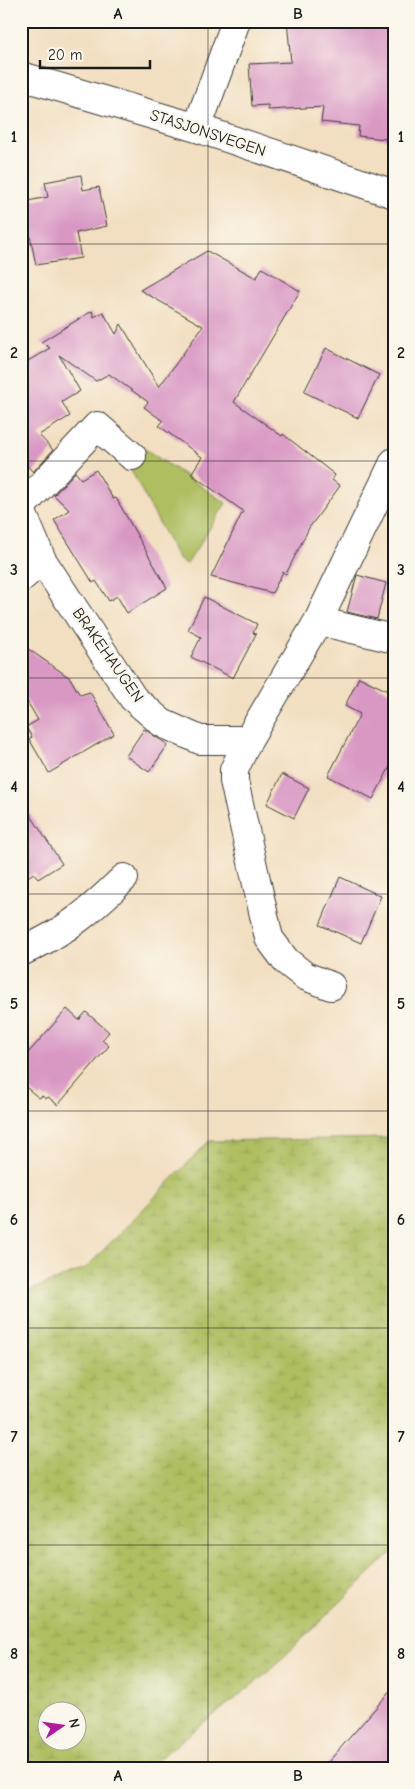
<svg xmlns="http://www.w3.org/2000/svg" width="415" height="1789" font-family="'Comic Neue',sans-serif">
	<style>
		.wetland { fill: url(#wetland-marsh); stroke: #656d3e; fill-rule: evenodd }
		.green { fill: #aebe60; stroke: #656d3e }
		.building { fill: #d998c4 }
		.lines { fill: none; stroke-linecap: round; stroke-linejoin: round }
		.street-casing { stroke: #3c3935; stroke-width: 30 }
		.street { stroke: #fff; stroke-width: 28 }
		.grid { fill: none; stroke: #1c1c1c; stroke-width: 1; stroke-opacity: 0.55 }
		.labels { text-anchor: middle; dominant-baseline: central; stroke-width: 5; stroke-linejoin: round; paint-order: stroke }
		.street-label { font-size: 16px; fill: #1c1c1c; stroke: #fbf7ec }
		.neatline { fill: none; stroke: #1c1c1c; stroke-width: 2 }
		.grid-label { font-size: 16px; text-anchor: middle; font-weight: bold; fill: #1c1c1c }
	</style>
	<defs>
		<pattern id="wetland-marsh" width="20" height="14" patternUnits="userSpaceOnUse" patternTransform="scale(1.25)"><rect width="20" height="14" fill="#aebe60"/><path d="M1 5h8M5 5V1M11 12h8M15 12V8" fill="none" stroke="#95a353"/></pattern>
	</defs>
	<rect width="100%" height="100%" fill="#fbf7ec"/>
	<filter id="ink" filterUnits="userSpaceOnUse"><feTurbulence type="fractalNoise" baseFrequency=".02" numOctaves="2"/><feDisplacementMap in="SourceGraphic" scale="10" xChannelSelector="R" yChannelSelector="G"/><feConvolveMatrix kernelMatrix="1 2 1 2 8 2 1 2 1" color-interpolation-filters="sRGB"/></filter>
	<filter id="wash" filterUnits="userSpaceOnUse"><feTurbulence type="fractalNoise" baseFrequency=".0096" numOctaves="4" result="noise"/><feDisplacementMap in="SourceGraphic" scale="20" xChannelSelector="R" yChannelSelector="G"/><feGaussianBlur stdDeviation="1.12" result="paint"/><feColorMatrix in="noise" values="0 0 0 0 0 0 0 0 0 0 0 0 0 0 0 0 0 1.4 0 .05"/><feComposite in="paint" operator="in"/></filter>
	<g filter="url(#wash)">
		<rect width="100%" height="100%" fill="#f2dec0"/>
		<!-- wetland -->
		<path class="wetland" d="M394 1138V1550L266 1674 147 1768H21V1294L86 1268 209 1141ZM48 1712H78V1742H48Z"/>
		<!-- green -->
		<path class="green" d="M145 449 226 503 187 564 178 559 131 470Z"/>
		<g id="blocks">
			<!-- building -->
			<path class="building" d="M287 21H394V140L358 136 359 126 321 122 323 107 268 110V105L252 106 249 64 291 62Z
				M81 175 83 190 99 187 107 226 76 233 81 258 36 265 23 202 48 197 45 182Z
				M207 251 256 278 262 268 300 291 234 402 282 436 283 434 335 475 332 480 340 486 309 528 286 574 283 572 272 593 211 577 243 511 191 474 202 457 159 426 163 421 144 407 148 402 109 374 96 381 59 355 80 391 62 402 70 416 39 435 53 450 33 472 21 459V365L50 348 41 342 92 311 94 317 103 312 116 334 121 324 159 387 203 326 140 290Z
				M326 348 379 375 358 418 304 392Z
				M96 470 113 499 116 498 167 588 127 613 117 596 109 601 96 581 93 583 54 520 69 510 54 495 75 472 81 479Z
				M357 575 386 583 377 619 347 612Z
				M204 597 257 624 253 633 256 634 233 678 191 657 201 637 188 630Z
				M21 644 70 678 80 695 90 692 114 734 49 773 29 739 32 737 26 727 38 720 21 691Z
				M359 677 394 694V759L373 799 328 776 360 714 345 706Z
				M144 729 168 745 149 772 126 756Z
				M282 774 309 788 294 818 267 804Z
				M21 800 62 864 38 879 34 873 21 881Z
				M340 877 381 896 361 943 320 925Z
				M67 1009 79 1020 86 1012 109 1032 102 1040 109 1046 58 1105 48 1097 46 1099 42 1096 39 1098 21 1083V1061Z
				M394 1687V1768H323Z"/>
		</g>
	</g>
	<g filter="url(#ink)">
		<use href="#blocks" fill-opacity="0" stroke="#3c3935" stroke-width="1"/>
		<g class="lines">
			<defs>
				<path id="street" d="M21 76 197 128 394 194
					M197 128 236 21
					M21 507 97 426 132 456
					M21 510 42 560 133 698 162 723 200 740H248L318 621 394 462
					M21 578 42 560
					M318 621 394 639
					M248 740 234 770V781L269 938 286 961 305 976 331 986
					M21 952C67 931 89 912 124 878"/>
			</defs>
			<!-- street casing -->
			<use href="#street" class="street-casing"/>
			<!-- street -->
			<use href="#street" class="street"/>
		</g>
	</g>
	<!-- grid -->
	<path class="grid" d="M208 21V1768M21 244H394M21 461H394M21 678H394M21 894H394M21 1111H394M21 1328H394M21 1545H394"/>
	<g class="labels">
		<!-- street labels -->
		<g class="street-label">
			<text transform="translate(208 133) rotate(18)">STASJONSVEGEN</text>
			<text transform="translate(108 655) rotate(55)">BRAKEHAUGEN</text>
		</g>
	</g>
	<!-- margin -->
	<rect width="415" height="1789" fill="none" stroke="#fbf7ec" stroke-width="55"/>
	<!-- north arrow -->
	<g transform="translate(62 1726) rotate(77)"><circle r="24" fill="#fbf7ec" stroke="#a29f99"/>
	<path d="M0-4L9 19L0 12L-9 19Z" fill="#b5179e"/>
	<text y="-8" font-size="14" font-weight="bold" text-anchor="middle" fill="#1c1c1c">N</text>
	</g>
	<!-- scale -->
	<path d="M40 60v8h110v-8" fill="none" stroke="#1c1c1c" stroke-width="2.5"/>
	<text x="48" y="60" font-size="15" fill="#1c1c1c" stroke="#fbf7ec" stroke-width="4" paint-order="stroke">20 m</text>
	<rect x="28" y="28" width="360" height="1734" class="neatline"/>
	<g class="grid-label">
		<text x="118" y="19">A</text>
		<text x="298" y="19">B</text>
		<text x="14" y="142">1</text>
		<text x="401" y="142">1</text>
		<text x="14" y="358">2</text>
		<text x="401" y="358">2</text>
		<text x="14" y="575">3</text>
		<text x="401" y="575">3</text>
		<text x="14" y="792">4</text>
		<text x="401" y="792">4</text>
		<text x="14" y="1009">5</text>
		<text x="401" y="1009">5</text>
		<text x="14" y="1225">6</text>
		<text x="401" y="1225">6</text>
		<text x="14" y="1442">7</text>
		<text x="401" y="1442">7</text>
		<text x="14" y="1659">8</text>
		<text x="401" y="1659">8</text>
		<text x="118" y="1781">A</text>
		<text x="298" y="1781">B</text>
	</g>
</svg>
